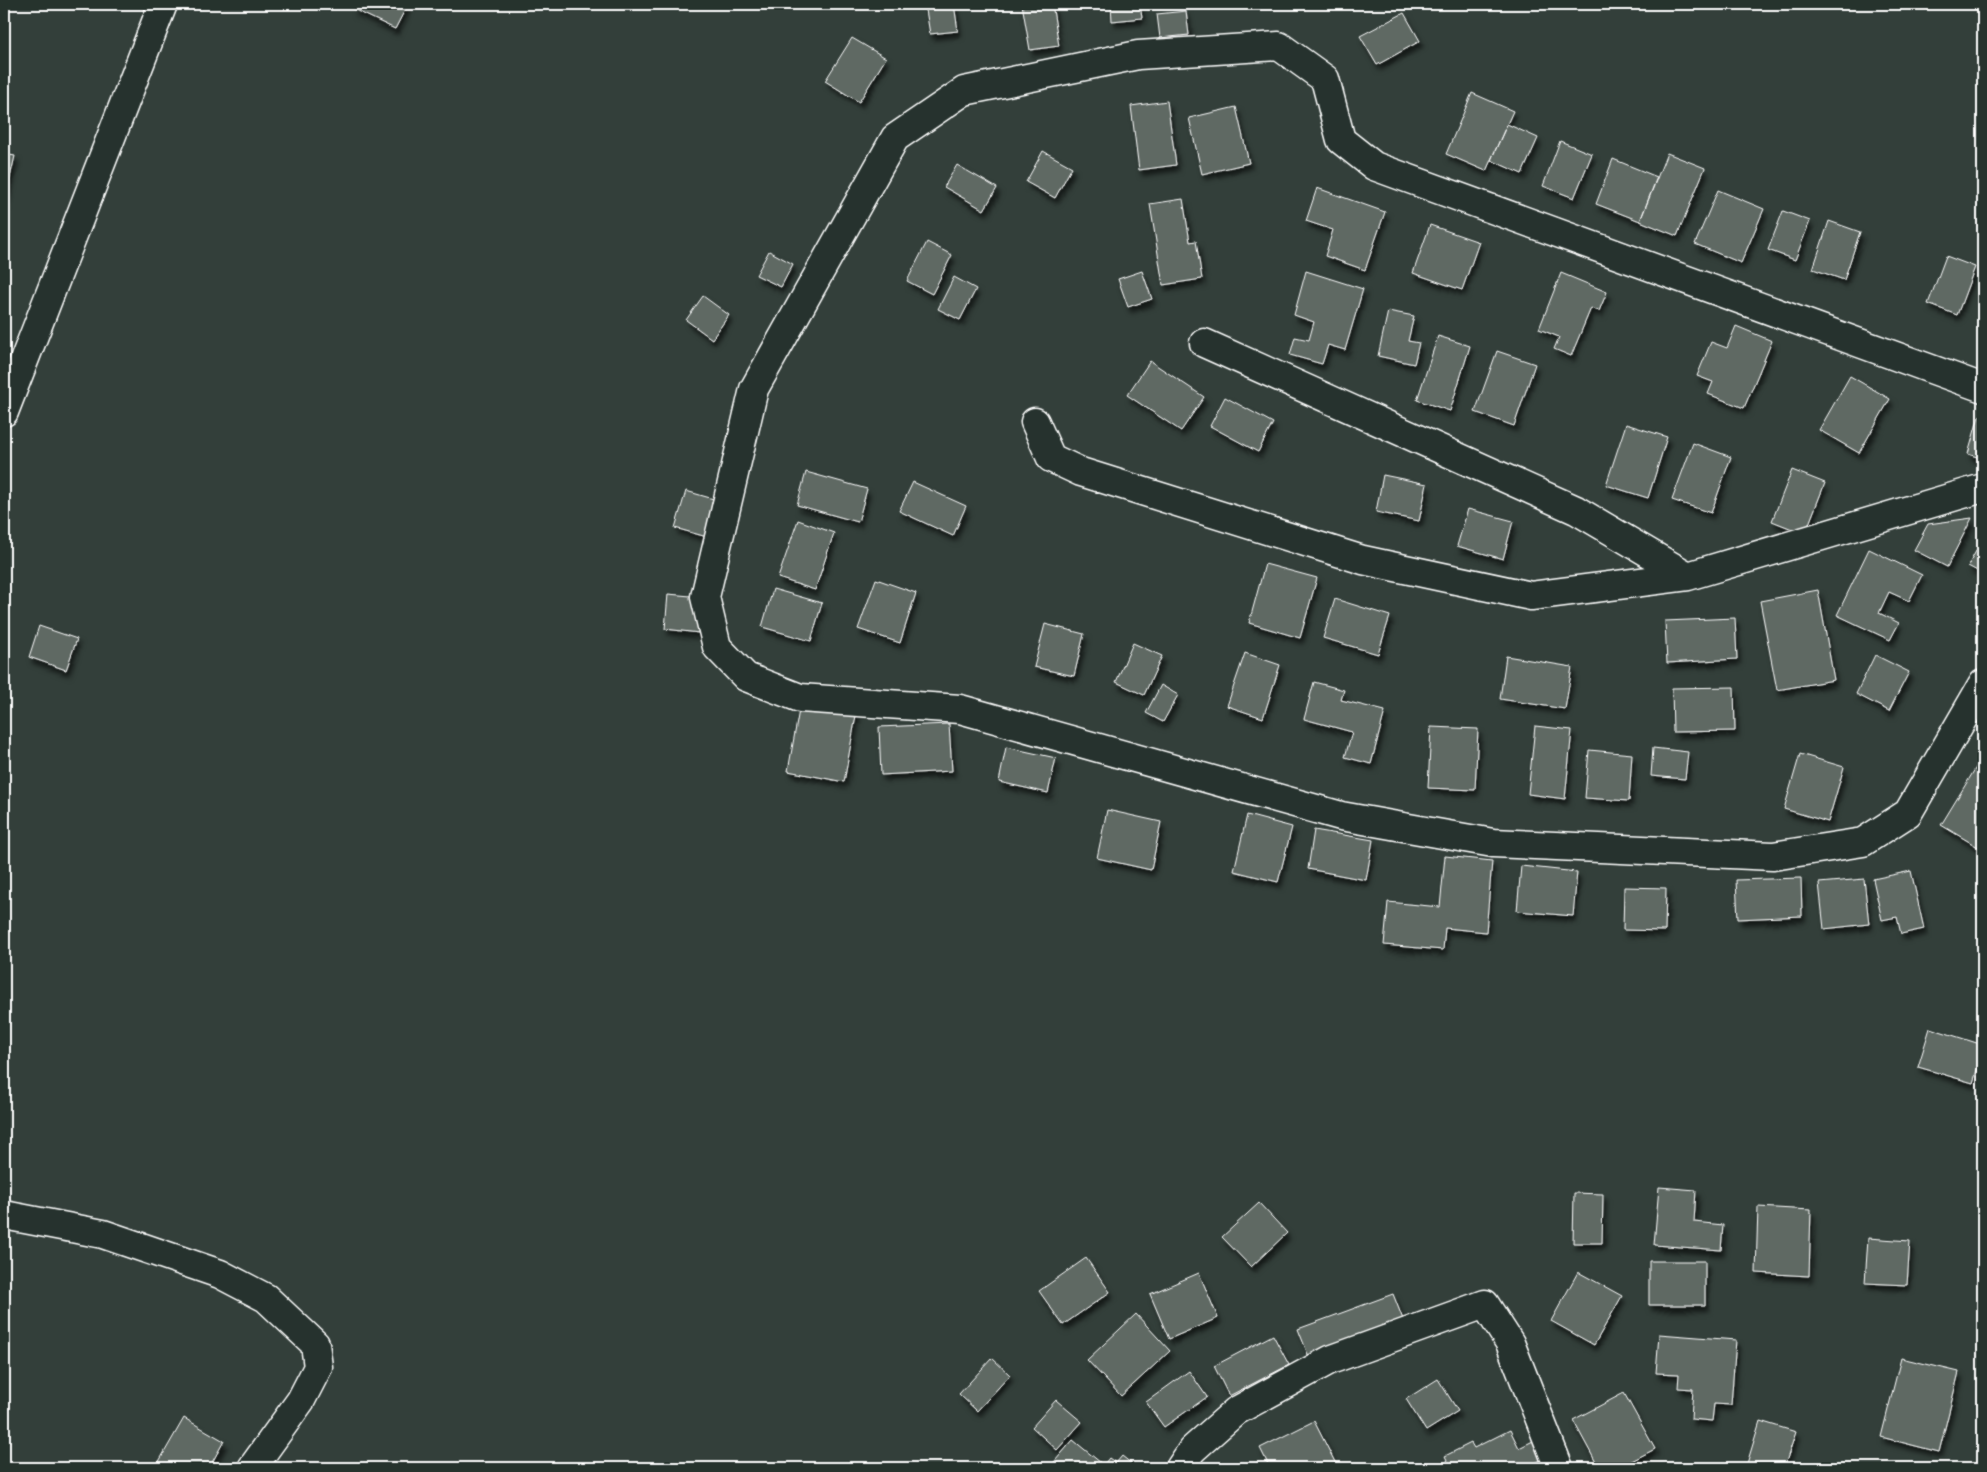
<svg xmlns="http://www.w3.org/2000/svg" width="1987" height="1472" font-family="'Balsamiq Sans',sans-serif">
	<style>
		.building { fill: #5f6964; stroke: #fff; filter: url(#shadow) }
		.lines { fill: none; stroke-linecap: round; stroke-linejoin: round }
		.minor-casing { stroke: #fff; stroke-width: 31 }
		.minor { stroke: #26332d; stroke-width: 28 }
	</style>
	<defs>
		<filter id="shadow"><feDropShadow dx="3" dy="5.5" stdDeviation="2.5" flood-color="#0009"/></filter>
	</defs>
	<rect width="100%" height="100%" fill="#333f3a"/>
	<filter id="ink" filterUnits="userSpaceOnUse"><feTurbulence type="fractalNoise" baseFrequency=".02" numOctaves="2"/><feDisplacementMap in="SourceGraphic" scale="10" xChannelSelector="R" yChannelSelector="G"/><feConvolveMatrix kernelMatrix="1 2 1 2 8 2 1 2 1" color-interpolation-filters="sRGB"/></filter>
	<g filter="url(#ink)">
		<!-- building -->
		<path class="building" d="M356 4H408L395 29 353 9Z
			M925 4H954L958 31 930 34Z
			M1022 4H1052L1059 46 1030 50Z
			M1111 4H1140L1142 18 1112 21Z
			M1186 11 1189 35 1160 38 1157 14Z
			M1404 13 1420 41 1377 65 1360 36Z
			M852 38 886 58 859 102 825 81Z
			M1472 93 1513 111 1486 171 1446 154Z
			M1167 101 1176 165 1139 170 1131 106Z
			M1236 107 1249 163 1202 174 1189 118Z
			M1507 124 1538 138 1522 174 1491 160Z
			M1560 141 1592 154 1574 198 1543 186Z
			M1043 151 1072 167 1055 198 1026 182Z
			M1667 153 1705 168 1677 236 1640 221Z
			M4 154 15 156 4 203Z
			M1613 159 1657 177 1640 221 1596 204Z
			M957 165 997 188 984 210 944 187Z
			M1317 188 1385 212 1365 270 1325 256 1333 230 1306 221Z
			M1718 190 1764 209 1741 263 1695 244Z
			M1183 199 1190 242 1196 241 1202 279 1163 285 1150 204Z
			M1783 211 1810 221 1795 260 1768 250Z
			M1829 221 1860 232 1844 280 1813 269Z
			M1430 225 1479 242 1462 290 1413 273Z
			M927 242 952 255 932 294 907 281Z
			M769 251 793 264 781 287 756 275Z
			M1946 256 1975 267 1957 315 1928 304Z
			M1142 271 1152 299 1128 307 1118 279Z
			M1306 271 1363 289 1345 350 1328 345 1322 364 1290 355 1295 337 1309 340 1314 322 1294 315Z
			M1561 273 1607 292 1599 311 1591 308 1571 356 1554 349 1559 337 1539 329Z
			M954 277 976 289 960 320 938 309Z
			M703 296 729 315 712 339 686 320Z
			M1388 311 1414 316 1408 341 1419 343 1414 364 1378 356Z
			M1736 326 1772 341 1744 408 1708 394 1713 382 1697 376 1711 342 1727 348Z
			M1438 336 1470 346 1450 411 1417 400Z
			M1497 351 1535 364 1514 426 1475 412Z
			M1150 361 1204 397 1181 431 1127 395Z
			M1850 376 1890 399 1859 453 1819 430Z
			M1225 397 1273 423 1258 452 1210 426Z
			M1979 416 1983 417V459L1968 454Z
			M1626 424 1667 437 1648 498 1606 485Z
			M1693 443 1731 457 1711 513 1672 500Z
			M1792 470 1825 483 1805 534 1772 521Z
			M806 472 867 489 858 522 797 505Z
			M1383 475 1427 484 1419 521 1376 512Z
			M913 482 966 506 953 536 899 511Z
			M686 491 717 500 707 537 675 528Z
			M1468 509 1513 521 1503 559 1457 546Z
			M1972 518 1947 567 1914 550 1928 524Z
			M798 520 834 533 815 590 778 578Z
			M1983 538V574L1968 566Z
			M1869 549 1922 575 1909 601 1889 592 1879 613 1899 623 1890 640 1837 615Z
			M1265 564 1317 578 1300 638 1249 623Z
			M876 579 916 593 900 643 858 629Z
			M773 589 822 603 811 641 762 627Z
			M1818 590 1834 680 1777 690 1760 601Z
			M668 594 702 597 699 633 665 629Z
			M1335 599 1390 616 1378 654 1323 638Z
			M1735 618 1737 659 1667 663 1665 621Z
			M1045 624 1084 634 1074 676 1034 667Z
			M39 626 77 639 66 670 29 657Z
			M1133 643 1162 656 1144 695 1116 682Z
			M1245 653 1280 665 1263 718 1227 706Z
			M1875 655 1909 672 1889 711 1856 694Z
			M1506 656 1572 667 1565 709 1500 699Z
			M1314 682 1344 690 1341 700 1385 711 1371 764 1345 757 1352 732 1304 719Z
			M1161 685 1178 695 1163 722 1146 713Z
			M1734 687 1735 731 1673 732 1672 688Z
			M801 699 857 710 844 782 788 771Z
			M949 724 952 771 881 775 879 727Z
			M1535 726 1572 730 1565 799 1528 794Z
			M1431 727 1478 729 1475 790 1428 788Z
			M1006 747 1056 758 1048 793 999 782Z
			M1653 748 1688 752 1685 779 1651 776Z
			M1589 750 1632 754 1629 801 1585 798Z
			M1800 754 1844 767 1828 822 1784 809Z
			M1983 756V850L1941 825Z
			M1107 810 1161 822 1151 870 1097 858Z
			M1247 815 1292 827 1278 882 1234 871Z
			M1314 830 1373 840 1366 880 1308 869Z
			M1445 856 1492 861 1486 932 1445 928 1443 950 1384 945 1388 902 1440 907Z
			M1521 866 1577 872 1573 916 1517 911Z
			M1911 871 1924 929 1901 934 1897 917 1882 920 1873 879Z
			M1801 878 1802 916 1738 919 1736 880Z
			M1864 879 1869 924 1824 929 1819 883Z
			M1624 887 1666 888 1665 931 1623 930Z
			M1930 1028 1983 1045V1051L1973 1083 1918 1067Z
			M1659 1187 1696 1190 1694 1222 1723 1225 1721 1250 1654 1245Z
			M1574 1193 1603 1194 1602 1243H1573Z
			M1259 1203 1287 1233 1251 1267 1222 1237Z
			M1758 1207 1811 1210 1809 1276 1756 1273Z
			M1868 1238 1910 1241 1907 1285 1865 1283Z
			M1086 1258 1110 1292 1063 1325 1039 1291Z
			M1649 1261H1705V1305H1649Z
			M1578 1272 1622 1296 1594 1345 1551 1321Z
			M1199 1273 1218 1318 1169 1339 1150 1294Z
			M1393 1294 1404 1322 1309 1357 1298 1329Z
			M1136 1314 1170 1351 1121 1396 1087 1360Z
			M1659 1334 1736 1340 1731 1405 1714 1404 1712 1421 1691 1419 1693 1389 1678 1388 1679 1374 1656 1373Z
			M1273 1335 1289 1365 1229 1396 1214 1366Z
			M992 1358 1010 1375 977 1411 959 1394Z
			M1901 1358 1959 1372 1939 1452 1881 1437Z
			M1189 1371 1207 1397 1164 1427 1146 1402Z
			M1438 1379 1458 1411 1426 1431 1406 1399Z
			M1624 1393 1655 1449 1618 1468H1599L1573 1420Z
			M1056 1400 1082 1422 1057 1450 1032 1427Z
			M184 1418 224 1441 209 1468H163L157 1465Z
			M1314 1421 1338 1468H1270L1260 1448Z
			M1760 1421 1796 1432 1784 1468 1746 1467Z
			M1510 1430 1519 1448 1537 1439 1547 1457 1533 1464 1535 1468H1451L1445 1456 1471 1443 1474 1448Z
			M1073 1440 1101 1463 1097 1468H1049Z
			M1122 1456 1137 1468H1101L1109 1458 1116 1463Z
			M1243 1462 1250 1468H1236Z"/>
		<g class="lines">
			<defs>
				<path id="minor" d="M1204 343 1576 510 1688 576
					M1983 388 1374 166 1341 140 1325 79 1279 46 1138 55 964 91 895 138 754 389 705 597 717 647 746 677 800 698 960 709 1341 816 1493 843 1773 856 1863 842 1908 813 1983 684
					M4 412 163 4
					M1035 422 1051 458 1081 472 1363 560 1531 596 1688 576 1983 488
					M4 1215 103 1234 220 1274 266 1298 315 1344 318 1367 301 1400 252 1468
					M1180 1468 1192 1450 1236 1411 1330 1360 1485 1304 1510 1343 1559 1468"/>
			</defs>
			<!-- minor casing -->
			<use href="#minor" class="minor-casing"/>
			<!-- minor -->
			<use href="#minor" class="minor"/>
		</g>
	</g>
	<!-- margin -->
	<rect width="1987" height="1472" fill="none" stroke="#26332d" stroke-width="20"/>
	<rect x="10" y="10" width="1967" height="1452" fill="none" stroke="#fff" stroke-width="2" filter="url(#ink)"/>
</svg>
